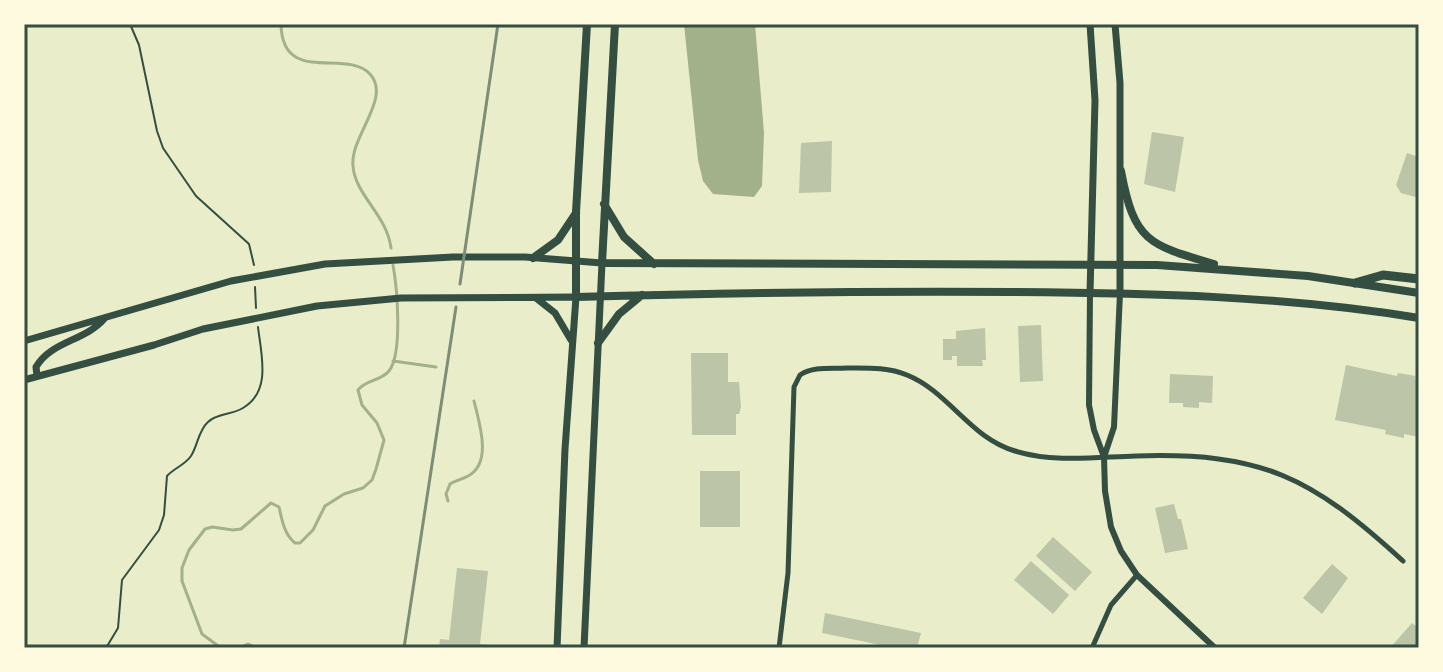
<svg xmlns="http://www.w3.org/2000/svg" width="1443" height="672" font-family="Literata,serif">
	<style>
		.water { fill: #a3b18a }
		.lines { fill: none; stroke-linecap: round; stroke-linejoin: round }
		.stream { stroke: #a3b18a; stroke-width: 3 }
		.building { fill: #bcc5a7 }
		.path { stroke: #344e41; stroke-width: 2 }
		.minor { stroke: #344e41; stroke-width: 5 }
		.tertiary { stroke: #344e41; stroke-width: 6 }
		.secondary { stroke: #344e41; stroke-width: 7 }
		.trunk { stroke: #344e41; stroke-width: 8 }
		.motorway { stroke: #344e41; stroke-width: 9 }
		.rail { stroke: #7c8e77; stroke-width: 3 }
		.neatline { fill: none; stroke: #344e41; stroke-width: 3 }
	</style>
	<rect width="100%" height="100%" fill="#e9edc9"/>
	<!-- water -->
	<path class="water" d="M684 24H755L764 133 762 186 754 197 713 194 703 181 698 160Z"/>
	<g class="lines">
		<!-- stream -->
		<path class="stream" d="M281 24C282 86 346 48 370 74 392 98 350 136 353 166 355 195 387 215 391 248
			M393 361 436 367
			M448 501 446 494 450 484C456 480 461 480 468 476 493 463 479 422 474 401
			M221 648 202 634 182 581V568L189 550 205 529 212 527 233 530 241 529 271 503 279 507C282 520 284 534 295 543H300L313 530 325 506 344 494 363 488 372 480 376 469 384 440 377 423 362 405 358 390C365 380 381 381 389 371 403 353 397 287 393 265
			M239 648 248 644 257 648"/>
	</g>
	<!-- building -->
	<path class="building" d="M1152 132 1184 137 1175 192 1144 184Z
		M832 141 831 192 799 193 801 143Z
		M1407 153 1419 157V198L1401 193 1396 185Z
		M1041 325 1043 381 1020 382 1018 326Z
		M985 328 986 360H982L983 366H957V356H952V360H943V339H956V331Z
		M691 353H728V382H739L741 407 739 414H736V435H692Z
		M1346 365 1397 376 1398 373 1416 376 1415 379 1419 380V437L1404 434V438L1385 434 1386 430 1335 420Z
		M1170 374 1213 376 1212 403 1199 402V408L1183 407V403H1169Z
		M700 471H740V527H700Z
		M1174 504 1178 519H1181L1188 549 1165 553 1155 508Z
		M1053 537 1092 572 1075 591 1036 556Z
		M1031 561 1069 595 1053 614 1014 580Z
		M1332 564 1348 578 1322 614 1303 598Z
		M457 568 488 571 480 644 489 645V648H439L440 639 449 640Z
		M825 613 921 633 917 648H895L822 633Z
		M1412 623 1419 629V648H1390Z"/>
	<g class="lines">
		<!-- path -->
		<path class="path" d="M130 24 139 45 157 131 163 148 196 196 249 244 254 265
			M255 287 256 308
			M106 648 118 628 122 580 159 530 164 515 167 476C174 468 185 465 191 456 198 445 198 431 208 422 217 413 232 415 243 408 272 391 261 354 258 327"/>
		<!-- minor -->
		<path class="minor" d="M779 648 788 573 794 387 800 375C814 366 831 369 847 368 867 368 888 367 907 375 949 392 970 438 1015 451 1054 463 1097 457 1136 456 1263 452 1311 477 1403 561
			M1092 648 1111 605 1137 575"/>
		<!-- tertiary -->
		<path class="tertiary" d="M1090 293 1089 405 1094 430 1104 457
			M1120 293 1114 427 1104 457 1105 491 1111 527 1121 551 1137 575 1215 648"/>
		<!-- secondary -->
		<path class="secondary" d="M1090 24 1095 100 1090 293
			M1115 24 1120 83V293
			M536 298 555 313 571 340
			M24 341 231 281 325 264 453 257H525L602 263 584 648
			M37 376 36 367C51 341 85 341 104 319
			M24 380 154 345 203 329 317 306 401 298 576 297 565 449 557 648"/>
		<!-- trunk -->
		<path class="trunk" d="M587 24 576 212V297C721 293 867 291 1013 292 1149 293 1284 296 1419 318
			M615 24 602 263 1157 265 1308 276 1419 293
			M1121 171C1134 241 1148 245 1214 264
			M604 204 624 237 654 264
			M533 258 558 240 576 213
			M598 343 619 314 642 295"/>
		<!-- motorway -->
		<path class="motorway" d="M1355 283 1383 275 1419 279"/>
		<!-- rail -->
		<path class="rail" d="M460 284 498 24
			M404 648 456 307"/>
	</g>
	<!-- border -->
	<rect width="1443" height="672" fill="none" stroke="#fefae0" stroke-width="52"/>
	<rect x="26" y="26" width="1391" height="620" class="neatline"/>
</svg>
